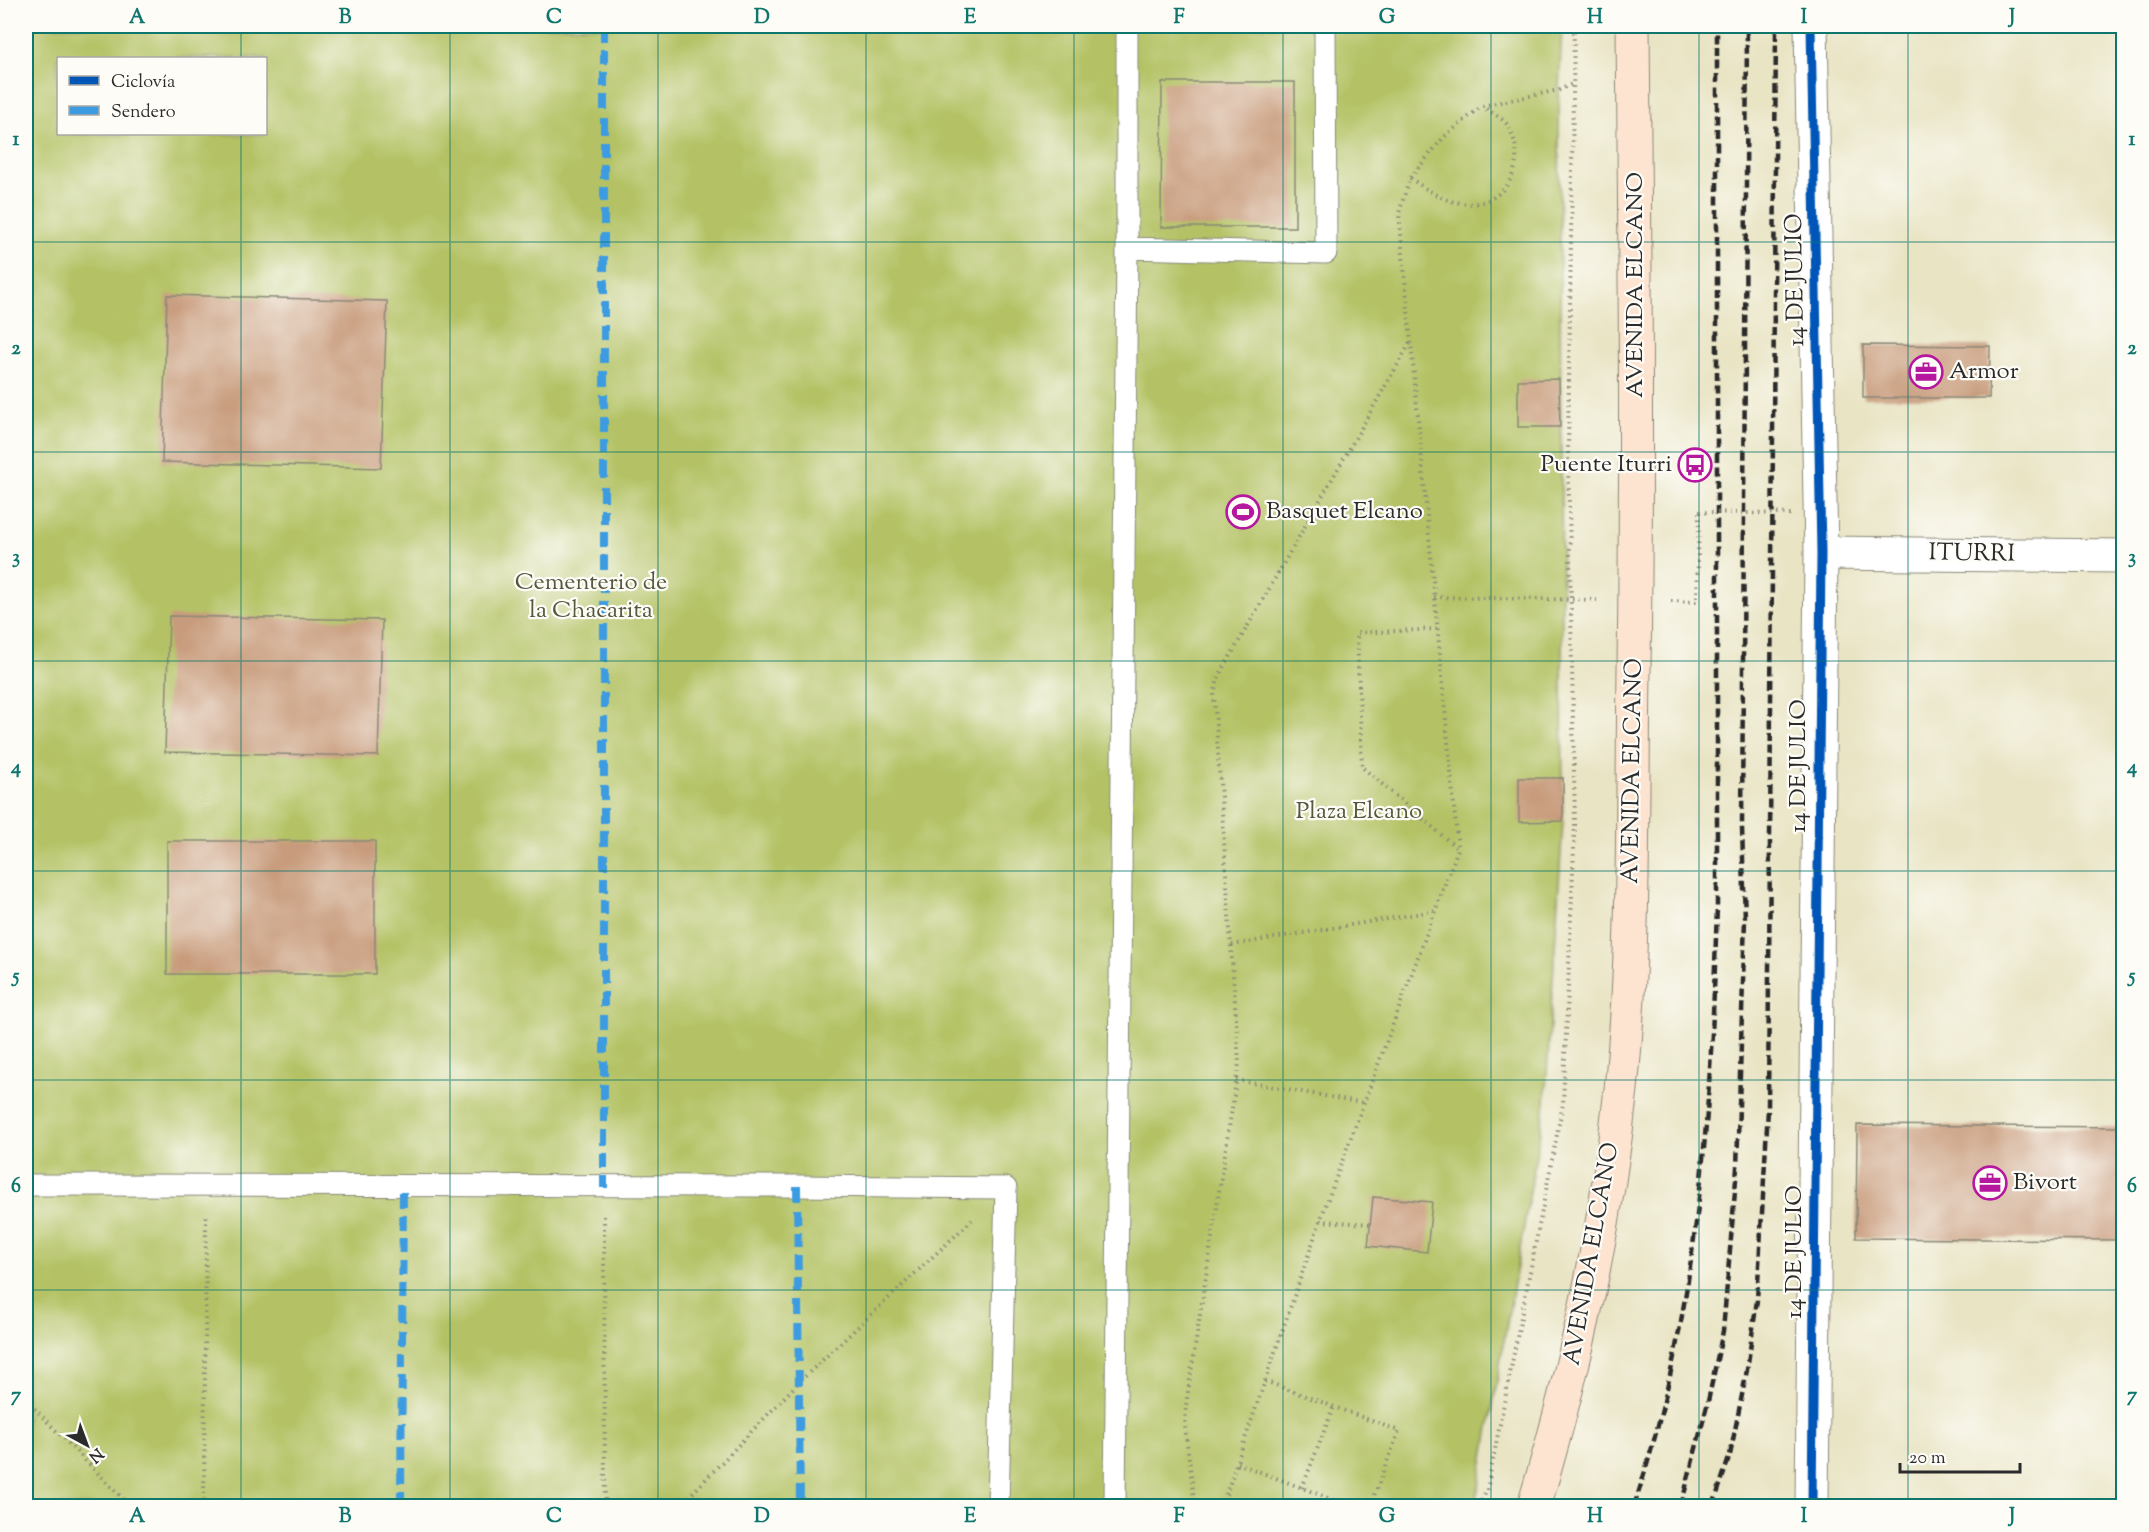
<svg xmlns="http://www.w3.org/2000/svg" width="2149" height="1532" font-family="'Sorts Mill Goudy',serif">
	<style>
		.green { fill: #b4c265; stroke: #707648; stroke-width: 1.5; fill-rule: evenodd }
		.building { fill: #c89b7b }
		.lines { fill: none; stroke-linecap: round; stroke-linejoin: round }
		.lane-casing { stroke: #8a8878; stroke-width: 23 }
		.street-casing { stroke: #8a8878; stroke-width: 35 }
		.secondary-casing { stroke: #8a8878; stroke-width: 35 }
		.path { stroke: #8a8878; stroke-width: 4; stroke-dasharray: 1.5 4.5; stroke-linecap: butt }
		.lane { stroke: #fff; stroke-width: 21 }
		.street { stroke: #fff; stroke-width: 33 }
		.secondary { stroke: #fde4d1; stroke-width: 33 }
		.rail { stroke: #2b2b2b; stroke-width: 4.5; stroke-dasharray: 9 4.5; stroke-linecap: butt }
		.path-bridge { stroke: #8a8878; stroke-width: 4; stroke-dasharray: 1.5 4.5; stroke-linecap: butt }
		.quiet { stroke: #3d9ce1; stroke-width: 8; stroke-dasharray: 15 8; stroke-linecap: butt }
		.cycleway-casing { stroke: #fdfcf7; stroke-width: 13 }
		.cycleway { stroke: #0057b8; stroke-width: 9 }
		.grid { fill: none; stroke: #0f766e; stroke-width: 1.5; stroke-opacity: 0.55 }
		.labels { text-anchor: middle; dominant-baseline: central; stroke-width: 4.5; stroke-linejoin: round; paint-order: stroke }
		.street-label { font-size: 24px; fill: #2b2b2b; stroke: #fdfcf7 }
		.poi-label { font-size: 24px; fill: #2b2b2b; stroke: #fdfcf7; text-anchor: start }
		.park-label { font-size: 24px; fill: #54583c; stroke: #fdfcf7 }
		.neatline { fill: none; stroke: #0f766e; stroke-width: 2 }
		.grid-label { font-size: 20px; text-anchor: middle; font-weight: bold; fill: #0f766e }
	</style>
	<rect width="100%" height="100%" fill="#fdfcf7"/>
	<filter id="ink" filterUnits="userSpaceOnUse"><feTurbulence type="fractalNoise" baseFrequency=".0167" numOctaves="2"/><feDisplacementMap in="SourceGraphic" scale="12" xChannelSelector="R" yChannelSelector="G"/><feConvolveMatrix kernelMatrix="1 2 1 2 8 2 1 2 1" color-interpolation-filters="sRGB"/></filter>
	<filter id="wash" filterUnits="userSpaceOnUse"><feTurbulence type="fractalNoise" baseFrequency=".008" numOctaves="4" result="noise"/><feDisplacementMap in="SourceGraphic" scale="24" xChannelSelector="R" yChannelSelector="G"/><feGaussianBlur stdDeviation="1.35" result="paint"/><feColorMatrix in="noise" values="0 0 0 0 0 0 0 0 0 0 0 0 0 0 0 0 0 1.4 0 .05"/><feComposite in="paint" operator="in"/></filter>
	<g filter="url(#wash)">
		<rect width="100%" height="100%" fill="#e9e4c4"/>
		<!-- green -->
		<path class="green" d="M26 26H1562L1559 90 1563 821 1545 1104 1477 1497 1472 1506H26ZM58 58H266V134H58Z"/>
		<g id="blocks">
			<!-- building -->
			<path class="building" d="M1162 82H1295V227H1161Z
				M167 295 387 301 381 468 162 462Z
				M1863 345 1990 346 1989 398H1863Z
				M1559 379 1560 427H1518V380Z
				M169 616 382 620 378 756 165 752Z
				M1519 778H1563V821L1519 822Z
				M167 841H375V974H167Z
				M1857 1125 2124 1127V1240L1856 1238Z
				M1373 1197 1432 1202 1427 1252 1368 1246Z"/>
		</g>
	</g>
	<g filter="url(#ink)">
		<use href="#blocks" fill-opacity="0" stroke="#8a8878" stroke-width="1.5"/>
		<g class="lines">
			<defs>
				<path id="lane" d="M1127 248V26
					M26 1185 797 1186 1006 1188 998 1506
					M1115 1506 1127 248 1326 253 1325 26"/>
				<path id="street" d="M1811 26 1821 553 1812 1506
					M1821 553 2124 556"/>
				<path id="secondary" d="M1534 1506C1575 1370 1606 1231 1621 1089 1635 950 1632 810 1634 670 1637 455 1635 240 1633 26"/>
			</defs>
			<!-- lane casing -->
			<use href="#lane" class="lane-casing"/>
			<!-- street casing -->
			<use href="#street" class="street-casing"/>
			<!-- secondary casing -->
			<use href="#secondary" class="secondary-casing"/>
			<!-- path -->
			<path class="path" d="M1410 178C1426 189 1441 200 1460 203 1506 210 1530 163 1508 126 1504 118 1490 112 1483 107
				M1434 597 1597 600
				M1671 601 1697 602 1699 512
				M1437 629 1357 633 1362 767 1458 849
				M1232 945 1434 911
				M1236 1080 1364 1103
				M604 1216 605 1506
				M1320 1221 1370 1224
				M1265 1381 1399 1431 1370 1506
				M26 1400 130 1506
				M1237 1463 1349 1506
				M1302 1488 1334 1406
				M204 1506 206 1216
				M680 1506 798 1383 972 1220
				M1195 1506 1185 1427 1186 1405 1239 1063 1214 694 1219 676 1410 343
				M1222 1506 1320 1221 1458 849 1399 213 1410 178 1444 137 1482 106 1559 90 1574 83
				M1479 1506 1487 1490 1563 1104 1575 825 1568 452 1574 26"/>
			<!-- lane -->
			<use href="#lane" class="lane"/>
			<!-- street -->
			<use href="#street" class="street"/>
			<!-- secondary -->
			<use href="#secondary" class="secondary"/>
			<!-- rail -->
			<path class="rail" d="M1634 1506C1699 1312 1711 1109 1717 905V26
				M1681 1506 1707 1406 1723 1331 1737 1168 1745 919 1742 828 1747 26
				M1713 1506 1730 1455 1747 1370 1757 1300 1768 1109 1776 26"/>
			<!-- path-bridge -->
			<path class="path-bridge" d="M1699 512 1794 514"/>
			<!-- quiet -->
			<path class="quiet" d="M604 26V1188
				M797 1186 800 1506
				M401 1506 403 1187"/>
			<defs>
				<path id="cycleway" d="M1811 26 1821 553 1812 1506"/>
			</defs>
			<!-- cycleway casing -->
			<use href="#cycleway" class="cycleway-casing"/>
			<!-- cycleway -->
			<use href="#cycleway" class="cycleway"/>
		</g>
	</g>
	<!-- grid -->
	<path class="grid" d="M241 26V58M450 26V1506M658 26V1506M866 26V1506M1074 26V1506M1283 26V1506M1491 26V1506M1699 26V1506M1908 26V1506M241 134V1506M26 242H2124M26 452H2124M26 661H2124M26 871H2124M26 1080H2124M26 1290H2124"/>
	<!-- icons -->
	<defs>
		<symbol id="office-ring" viewBox="-11 -11 22 22"><circle r="9.5" fill="#fdfcf7" stroke="#b5179e" stroke-width="1.5"/><path d="M-6-3h4V-5.5h4V-3h4V5H-6ZM-1-4.5V-3h2v-1.5ZM-6 0V1H6V0Z" fill="#b5179e"/></symbol>
		<symbol id="bus-ring" viewBox="-11 -11 22 22"><circle r="9.5" fill="#fdfcf7" stroke="#b5179e" stroke-width="1.5"/><path d="M-5-6H5V4H4V6H2V4H-2V6H-4V4H-5ZM-3.5-4V0h7V-4ZM-3.5 1.2v1.5H-2V1.2ZM2 1.2v1.5H3.5V1.2Z" fill="#b5179e"/></symbol>
		<symbol id="stadium-ring" viewBox="-11 -11 22 22"><circle r="9.5" fill="#fdfcf7" stroke="#b5179e" stroke-width="1.5"/><path d="M0-5a6.5 5 0 1 0 0 10a6.5 5 0 1 0 0-10ZM-3.5-1.8h7v3.6h-7Z" fill="#b5179e"/></symbol>
	</defs>
	<g fill-rule="evenodd">
		<use href="#office-ring" x="1907" y="353" width="38" height="38"/>
		<use href="#bus-ring" x="1676" y="446" width="38" height="38"/>
		<use href="#stadium-ring" x="1224" y="493" width="38" height="38"/>
		<use href="#office-ring" x="1971" y="1164" width="38" height="38"/>
	</g>
	<g class="labels">
		<!-- street labels -->
		<g class="street-label">
			<text transform="translate(1796 280) rotate(-91)">14 DE JULIO</text>
			<text transform="translate(1636 285) rotate(-90)">AVENIDA ELCANO</text>
			<text transform="translate(1972 554) rotate(1)">ITURRI</text>
			<text transform="translate(1799 766) rotate(-90)">14 DE JULIO</text>
			<text transform="translate(1633 771) rotate(-89)">AVENIDA ELCANO</text>
			<text transform="translate(1795 1252) rotate(-90)">14 DE JULIO</text>
			<text transform="translate(1592 1254) rotate(-80)">AVENIDA ELCANO</text>
		</g>
		<!-- poi labels -->
		<g class="poi-label">
			<text x="1949" y="372">Armor</text>
			<text x="1672" y="465" text-anchor="end">Puente Iturri</text>
			<text x="1266" y="512">Basquet Elcano</text>
			<text x="2013" y="1183">Bivort</text>
		</g>
		<!-- park labels -->
		<g class="park-label">
			<text x="591" y="583">Cementerio de<tspan x="591" dy="28">la Chacarita</tspan></text>
			<text x="1359" y="812">Plaza Elcano</text>
		</g>
	</g>
	<!-- margin -->
	<rect width="2149" height="1532" fill="none" stroke="#fdfcf7" stroke-width="66"/>
	<!-- legend -->
	<rect x="57" y="57" width="210" height="78" fill="#fdfcf7" stroke="#a9a8a5" stroke-width="1.5"/>
	<rect x="69" y="76" width="30" height="9" fill="#0057b8" stroke="#a9a8a5" stroke-width="1.5"/>
	<text x="111" y="87" font-size="18" fill="#2b2b2b">Ciclovía</text>
	<rect x="69" y="106" width="30" height="9" fill="#3d9ce1" stroke="#a9a8a5" stroke-width="1.5"/>
	<text x="111" y="117" font-size="18" fill="#2b2b2b">Sendero</text>
	<!-- north arrow -->
	<g transform="translate(87 1445) rotate(139)" stroke="#fdfcf7" stroke-width="4.5" paint-order="stroke">
	<path d="M0-4.5L10 22L0 15L-10 22Z" fill="#2b2b2b"/>
	<text y="-9" font-size="16" font-weight="bold" text-anchor="middle" fill="#2b2b2b">N</text>
	</g>
	<!-- scale -->
	<path d="M1900 1463v9h120v-9" fill="none" stroke="#2b2b2b" stroke-width="3"/>
	<text x="1909" y="1463" font-size="18" fill="#2b2b2b" stroke="#fdfcf7" stroke-width="4.5" paint-order="stroke">20 m</text>
	<rect x="33" y="33" width="2083" height="1466" class="neatline"/>
	<g class="grid-label">
		<text x="137" y="23">A</text>
		<text x="345" y="23">B</text>
		<text x="554" y="23">C</text>
		<text x="762" y="23">D</text>
		<text x="970" y="23">E</text>
		<text x="1179" y="23">F</text>
		<text x="1387" y="23">G</text>
		<text x="1595" y="23">H</text>
		<text x="1804" y="23">I</text>
		<text x="2012" y="23">J</text>
		<text x="16" y="145">1</text>
		<text x="2132" y="145">1</text>
		<text x="16" y="354">2</text>
		<text x="2132" y="354">2</text>
		<text x="16" y="563">3</text>
		<text x="2132" y="563">3</text>
		<text x="16" y="773">4</text>
		<text x="2132" y="773">4</text>
		<text x="16" y="982">5</text>
		<text x="2132" y="982">5</text>
		<text x="16" y="1192">6</text>
		<text x="2132" y="1192">6</text>
		<text x="16" y="1401">7</text>
		<text x="2132" y="1401">7</text>
		<text x="137" y="1522">A</text>
		<text x="345" y="1522">B</text>
		<text x="554" y="1522">C</text>
		<text x="762" y="1522">D</text>
		<text x="970" y="1522">E</text>
		<text x="1179" y="1522">F</text>
		<text x="1387" y="1522">G</text>
		<text x="1595" y="1522">H</text>
		<text x="1804" y="1522">I</text>
		<text x="2012" y="1522">J</text>
	</g>
</svg>
